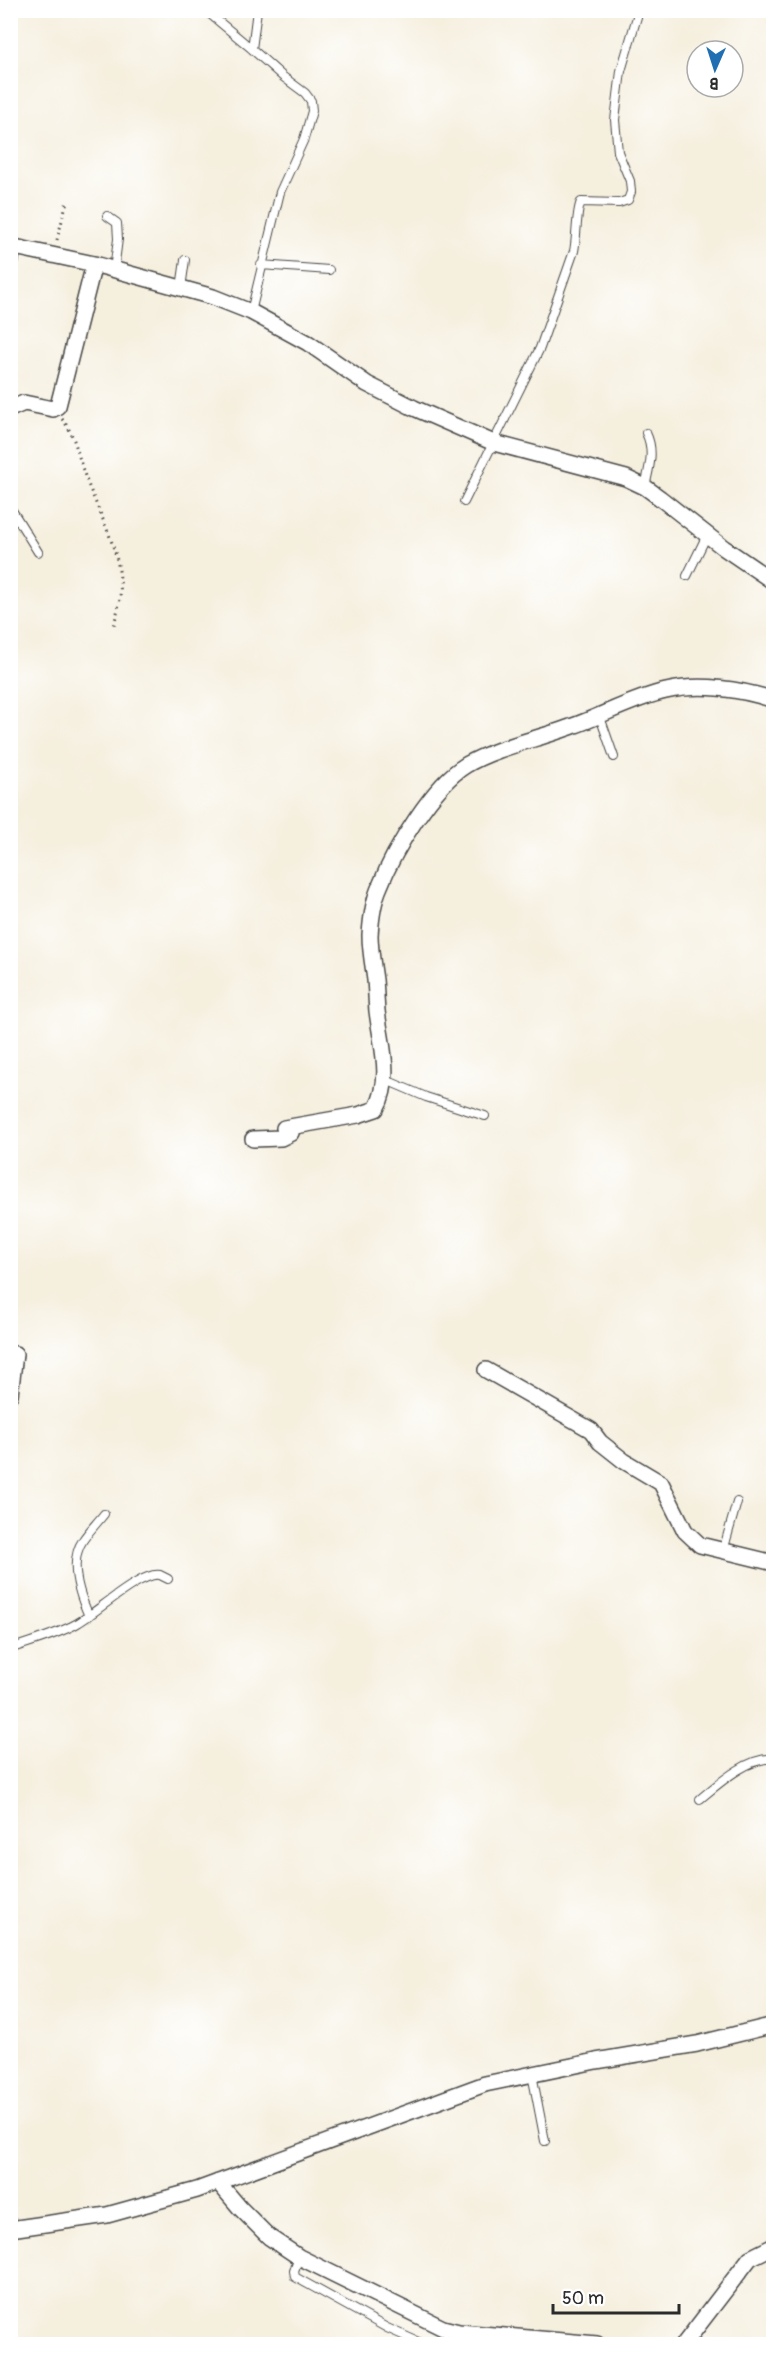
<svg xmlns="http://www.w3.org/2000/svg" width="784" height="2355" font-family="Pangolin,sans-serif">
	<style>
		.lines { fill: none; stroke-linecap: round; stroke-linejoin: round }
		.lane-casing { stroke: #494846; stroke-width: 10 }
		.street-casing { stroke: #494846; stroke-width: 18 }
		.path { stroke: #494846; stroke-width: 3; stroke-dasharray: 1.5 4.5; stroke-linecap: butt }
		.lane { stroke: #fff; stroke-width: 8 }
		.street { stroke: #fff; stroke-width: 15 }
	</style>
	<rect width="100%" height="100%" fill="#fff"/>
	<filter id="ink" filterUnits="userSpaceOnUse"><feTurbulence type="fractalNoise" baseFrequency=".0167" numOctaves="2"/><feDisplacementMap in="SourceGraphic" scale="12" xChannelSelector="R" yChannelSelector="G"/><feConvolveMatrix kernelMatrix="1 2 1 2 8 2 1 2 1" color-interpolation-filters="sRGB"/></filter>
	<filter id="wash" filterUnits="userSpaceOnUse"><feTurbulence type="fractalNoise" baseFrequency=".008" numOctaves="4" result="noise"/><feDisplacementMap in="SourceGraphic" scale="24" xChannelSelector="R" yChannelSelector="G"/><feGaussianBlur stdDeviation="1.35" result="paint"/><feColorMatrix in="noise" values="0 0 0 0 0 0 0 0 0 0 0 0 0 0 0 0 0 1.4 0 .05"/><feComposite in="paint" operator="in"/></filter>
	<g filter="url(#wash)">
		<rect width="100%" height="100%" fill="#f5efde"/>
	</g>
	<g filter="url(#ink)">
		<g class="lines">
			<defs>
				<path id="lane" d="M205 10 252 49 282 76 305 93 311 101 312 111 304 139 280 192 251 312
					M252 49 257 10
					M107 216 117 223 118 239 114 270
					M261 265 329 270
					M10 288 17 247
					M181 288 185 260
					M645 487C649 468 655 451 646 433
					M464 502 540 348 574 251C577 238 576 211 581 202L619 203 628 200 631 192 630 181 618 152 615 120 621 71 639 10
					M10 507 38 552
					M687 576 707 535
					M600 717 614 757
					M386 1080 426 1097 485 1116
					M723 1551 737 1502
					M89 1616C79 1594 68 1562 83 1540 89 1531 97 1523 104 1514
					M10 1649C32 1641 56 1635 76 1624 94 1615 141 1571 160 1575 160 1575 168 1579 168 1579
					M700 1799C718 1784 749 1756 774 1759
					M532 2074 545 2141
					M299 2257 294 2271 295 2277 387 2328 423 2344"/>
				<path id="street" d="M10 246 94 264 213 297 251 312 308 343 367 384 414 408 494 443 626 478 645 487 660 498 724 548 774 582
					M10 409 24 403 53 409 58 406 94 264
					M253 1139 281 1138 291 1133 284 1128 358 1115 376 1109C393 1079 381 1044 377 1011 376 1001 376 990 375 980 373 965 370 950 370 935 371 920 374 899 380 886 394 850 433 785 466 765 497 747 539 739 573 726 604 715 634 698 666 691 700 683 741 689 774 700
					M486 1370 591 1430 600 1442 624 1461 661 1483 685 1531 700 1545 774 1563
					M10 1395 15 1354
					M218 2182 240 2208 269 2237 299 2257 443 2328 459 2332 597 2344
					M10 2229 107 2215 197 2190 485 2084 596 2061 697 2044 774 2025
					M684 2344 750 2258 774 2246"/>
			</defs>
			<!-- lane casing -->
			<use href="#lane" class="lane-casing"/>
			<!-- street casing -->
			<use href="#street" class="street-casing"/>
			<!-- path -->
			<path class="path" d="M57 240 67 201
				M62 419C75 435 77 452 83 470 97 513 124 551 120 598 119 607 116 616 114 625"/>
			<!-- lane -->
			<use href="#lane" class="lane"/>
			<!-- street -->
			<use href="#street" class="street"/>
		</g>
	</g>
	<!-- margin -->
	<rect width="784" height="2355" fill="none" stroke="#fff" stroke-width="36"/>
	<!-- north arrow -->
	<g transform="translate(715 69) rotate(183)"><circle r="28" fill="#ffffff" stroke="#aaaaaa" stroke-width="1.5"/>
	<path d="M0-4.5L10 22L0 15L-10 22Z" fill="#1f6fb2"/>
	<text y="-9" font-size="16" font-weight="bold" text-anchor="middle" fill="#2b2b2b">B</text>
	</g>
	<!-- scale -->
	<path d="M553 2304v9h126v-9" fill="none" stroke="#2b2b2b" stroke-width="3"/>
	<text x="562" y="2304" font-size="18" fill="#2b2b2b" stroke="#ffffff" stroke-width="4.5" paint-order="stroke">50 m</text>
</svg>
